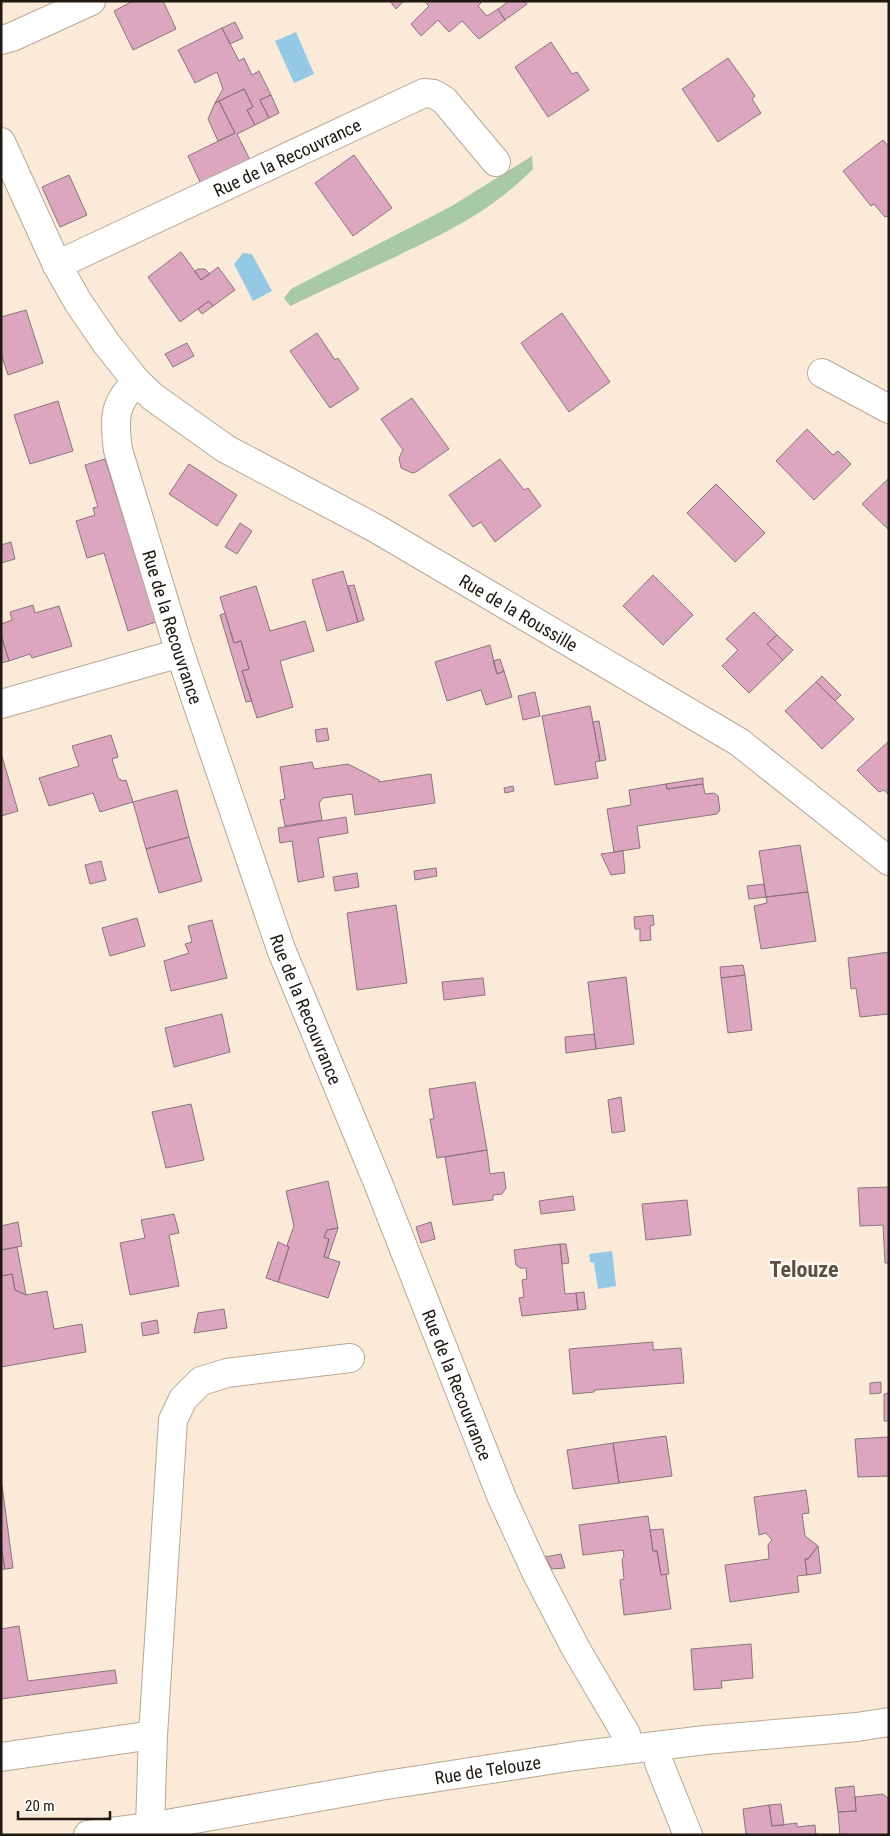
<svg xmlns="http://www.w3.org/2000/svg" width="890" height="1836" font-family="'Roboto Condensed',sans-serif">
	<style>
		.green { fill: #a7c9a4 }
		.water { fill: #93c9e5 }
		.building { fill: #dca7be; stroke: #8b747e }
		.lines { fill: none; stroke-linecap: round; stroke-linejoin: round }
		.minor-casing { stroke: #b8a796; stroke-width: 30 }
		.minor { stroke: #fff; stroke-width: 28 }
		.labels { text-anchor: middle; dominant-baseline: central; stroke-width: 4.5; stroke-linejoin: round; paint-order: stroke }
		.street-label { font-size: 18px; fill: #1f1912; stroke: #fdfaf6 }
		.district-label { font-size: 22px; font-weight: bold; fill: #5d4e3f; stroke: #fdfaf6 }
	</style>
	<rect width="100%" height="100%" fill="#fcead8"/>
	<!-- green -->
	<path class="green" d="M532 156 533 169C489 213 448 231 393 258 358 274 324 290 290 306L284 298 291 289 450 207Z"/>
	<!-- water -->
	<path class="water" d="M296 32 314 74 294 83 275 41Z
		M243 253 252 254 272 291 253 301 234 264Z
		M612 1251 616 1286 598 1289 594 1263 590 1262 589 1254Z"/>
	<!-- building -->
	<path class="building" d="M133 1H163L176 29 133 50 114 11Z
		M390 1H404L396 9Z
		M424 1H479L481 3 478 6 487 16 498 9 505 20 479 39 462 21 449 32 438 20 421 36 411 24 429 6Z
		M509 1H525L527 4 505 20 498 9Z
		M235 22 243 38 230 44 222 28Z
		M222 28 239 61 244 58 252 75 259 71 271 95 260 100 269 118 255 125 247 110 253 107 244 89 215 103 223 89 217 72 195 83 178 50Z
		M551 42 572 74 577 72 589 90 548 117 515 67Z
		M728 58 755 96 752 99 761 113 718 142 682 89Z
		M244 89 253 107 247 110 255 125 237 134 250 160 201 184 188 156 235 133 219 101Z
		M271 95 279 113 269 118 260 100Z
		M219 101 235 133 218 141 208 119 215 103Z
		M883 140 889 147V218L887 216 885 217 874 204 871 206 843 171Z
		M354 155 392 208 353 236 315 183Z
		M69 175 87 215 60 227 42 187Z
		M181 252 201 280 218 267 235 290 213 306 209 301 180 322 148 277Z
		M198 269H205L210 274 201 280 195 271Z
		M209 301 213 306 202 314 198 309Z
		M26 310 43 363 8 375 1 354V317Z
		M562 313 610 382 569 412 521 343Z
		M317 333 335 360 338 358 359 389 330 408 290 351Z
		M187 343 194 356 173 367 165 354Z
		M412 398 449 449 416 472 412 473 401 468 399 458 403 450 381 419Z
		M58 401 73 451 30 464 14 415Z
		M807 429 833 455 838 451 851 464 814 500 776 461Z
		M105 459 156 622 128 631 104 553 87 558 76 521 95 515 93 508 98 507 85 465Z
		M500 459 524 490 528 488 541 506 495 542 481 522 473 527 449 495Z
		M189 464 237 495 217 526 169 494Z
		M889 478V530L862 504Z
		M716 484 765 533 735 562 687 513Z
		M240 523 252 531 237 554 225 547Z
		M11 542 15 559 1 563V545Z
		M343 571 358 622 327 631 312 580Z
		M653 575 693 615 663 645 623 606Z
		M354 585 364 620 358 622 348 586Z
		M256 586 270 631 305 621 314 651 280 661 293 707 257 718 242 671 249 669 241 641 234 643 220 597Z
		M33 605 35 613 59 606 72 646 32 658 30 654 9 661 1 635V624L12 620 10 612Z
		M754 612 777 635 767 644 783 660 749 693 722 666 738 650 726 639Z
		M225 613 234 643 241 641 249 669 242 671 252 701 246 702 220 615Z
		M1 635 9 661 1 663Z
		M777 635 793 650 783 660 767 644Z
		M490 645 497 674 504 671 512 697 486 705 481 690 447 701 435 662Z
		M500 659 504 671 497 674 493 661Z
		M822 676 841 695 835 701 816 682Z
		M816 682 854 719 822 749 785 711Z
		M535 692 540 716 523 720 518 696Z
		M590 706 600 761 595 762 598 778 555 785 542 716Z
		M599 721 606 760 600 761 593 722Z
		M327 728 329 740 317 742 315 730Z
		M111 735 118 757 112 759 118 778 123 781 126 780 133 802 100 812 93 793 49 806 39 778 79 766 72 746Z
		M889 741V795L884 790 879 792 857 770Z
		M1 753 18 811 1 816Z
		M312 762 314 769 348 764 379 780V782L431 774 435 803 355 815 352 794 323 798 319 803 322 820 285 826 280 800 285 799 280 767Z
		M703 778V784L667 789 666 784Z
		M666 784 667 789 703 784 705 794 714 793 718 796 720 810 717 814 637 826 640 848 614 852 607 809 631 805 629 790Z
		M513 786 514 791 505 793 504 788Z
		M177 790 189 837 146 849 133 802Z
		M346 817 348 833 318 838 324 877 298 882 292 841 280 843 278 828Z
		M189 837 202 881 159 893 146 849Z
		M800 845 808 892 766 897 759 851Z
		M623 851 625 873 611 875 601 854Z
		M101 861 106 880 90 884 85 865Z
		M436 868 437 876 415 880 414 871Z
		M357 873 359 887 335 891 333 877Z
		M764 884 766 897 749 899 747 886Z
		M808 892 816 941 761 949 754 906 767 903 766 897Z
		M396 905 407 983 357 990 347 913Z
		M653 915 654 925 650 926 651 940 640 941V929H635L634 917Z
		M137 918 145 946 110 956 102 928Z
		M212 920 227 978 171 991 164 961 189 953 185 944 192 942 188 926Z
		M889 952V1014L860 1017 856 988 851 989 848 958Z
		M743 965 745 975 721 978 720 967Z
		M745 975 752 1030 728 1033 721 978Z
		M626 977 634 1044 596 1049 588 982Z
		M483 978 485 995 444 1000 442 982Z
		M222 1014 230 1052 174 1067 165 1028Z
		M594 1034 596 1049 566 1053 565 1037Z
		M475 1082 487 1150 437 1158 430 1119H434L429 1089Z
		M621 1097 625 1131 612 1133 608 1100Z
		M191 1104 204 1160 166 1168 152 1112Z
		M487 1150 490 1174 504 1172 506 1188 502 1194 493 1195V1200L453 1205 445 1157Z
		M328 1181 338 1228 327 1230 324 1237 329 1239 324 1257 340 1262 328 1298 278 1282 289 1247 287 1245 294 1226 286 1191Z
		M889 1187V1263H885L883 1225 860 1226 858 1188Z
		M573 1196 575 1210 541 1214 539 1201Z
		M687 1200 691 1235 646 1240 642 1204Z
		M174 1214 179 1233 169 1235 179 1286 130 1295 120 1243 145 1238 141 1220Z
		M18 1222 22 1246 1 1250V1226Z
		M431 1222 435 1239 421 1243 416 1227Z
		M338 1228 328 1258 324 1257 329 1239 324 1237 327 1230Z
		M278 1242 289 1247 278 1282 266 1278Z
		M560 1244 565 1294 576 1293 578 1310 522 1316 519 1298 524 1297 522 1280 527 1279 526 1268H520L516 1265 514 1250Z
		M560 1244H566L569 1263 562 1264Z
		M17 1247 26 1295 15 1290 12 1274 1 1276V1250Z
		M12 1274 15 1290 26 1295 47 1291 54 1329 82 1324 86 1352 1 1367V1276Z
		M584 1292 586 1309 578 1310 576 1293Z
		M224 1309 227 1328 194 1333 198 1313Z
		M157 1320 159 1333 143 1336 141 1323Z
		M653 1342V1350L681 1348 684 1383 595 1390 594 1392 573 1394 569 1349Z
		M881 1382V1393L870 1394V1383Z
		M889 1393V1421H884V1394Z
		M666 1436 672 1476 619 1483 613 1443Z
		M889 1437V1476L858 1477 855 1439Z
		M613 1443 619 1483 573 1489 567 1450Z
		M2 1485 13 1568 5 1569 1 1546Z
		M806 1490 809 1513 802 1514 805 1536 818 1546 808 1559H805L807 1575 797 1576 799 1592 730 1602 725 1565 769 1559 768 1545 772 1540 766 1533 759 1535 754 1497Z
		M648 1516 653 1551H657L661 1575 666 1574 671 1609 624 1615 620 1580 624 1579 622 1559 624 1557 623 1550 583 1555 579 1525Z
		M663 1529 669 1574 661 1575 657 1551H653L650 1530Z
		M1 1546 5 1569 1 1570Z
		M818 1546 821 1573 807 1575 805 1559H808Z
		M561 1554 565 1568 552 1569 545 1557Z
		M19 1626 28 1681 115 1670 117 1683 1 1699V1629Z
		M751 1644 753 1678 721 1681 722 1688 694 1690 691 1649Z
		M854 1786 856 1811 838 1812 835 1788Z
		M883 1794 889 1799V1835H840L838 1812 856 1811 855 1797Z
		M781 1804 784 1825 772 1826 769 1805Z
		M769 1805 772 1826 797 1823V1827L815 1825 816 1835H746L743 1809Z"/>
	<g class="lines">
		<defs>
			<g id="minor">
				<path d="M1 40 12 37 91 1"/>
				<path id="s1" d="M1 142 57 265 78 302 106 343 137 382 153 397 226 449 377 529 739 742 889 861"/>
				<path id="s2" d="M57 265 424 93 434 94 444 100 496 162"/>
				<path d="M822 373 889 409"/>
				<path id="s3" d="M137 382C113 403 114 420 118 450L180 653 281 949 378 1183 502 1498 536 1572 576 1649 626 1734 630 1749"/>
				<path d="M1 704 180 653"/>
				<path d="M656 1746 659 1763 688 1835"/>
				<path d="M1 1757 153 1735"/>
				<path d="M150 1827 153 1735 173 1420 183 1399 201 1381 227 1373 350 1358"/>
				<path id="s4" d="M88 1835 150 1827 380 1786 575 1756 705 1740 857 1727 889 1722"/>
			</g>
		</defs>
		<!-- minor casing -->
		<use href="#minor" class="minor-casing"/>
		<!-- minor -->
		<use href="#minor" class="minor"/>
	</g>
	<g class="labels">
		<!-- street labels -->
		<g class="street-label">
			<text stroke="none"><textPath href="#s2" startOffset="254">Rue de la Recouvrance</textPath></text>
			<text stroke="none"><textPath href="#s1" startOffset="724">Rue de la Roussille</textPath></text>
			<text stroke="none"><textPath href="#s3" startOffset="260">Rue de la Recouvrance</textPath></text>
			<text stroke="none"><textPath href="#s3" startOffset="665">Rue de la Recouvrance</textPath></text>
			<text stroke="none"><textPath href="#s3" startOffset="1070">Rue de la Recouvrance</textPath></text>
			<text stroke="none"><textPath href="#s4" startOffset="405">Rue de Telouze</textPath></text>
		</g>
		<!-- district labels -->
		<g class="district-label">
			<text x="804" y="1269">Telouze</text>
		</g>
	</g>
	<!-- border -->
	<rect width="890" height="1836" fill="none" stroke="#1f1912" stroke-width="5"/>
	<!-- scale -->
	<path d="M18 1811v8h92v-8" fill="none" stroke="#1f1912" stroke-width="2.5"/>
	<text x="25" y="1811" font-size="15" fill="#1f1912" stroke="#fdfaf6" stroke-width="4" paint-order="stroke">20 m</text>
</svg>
